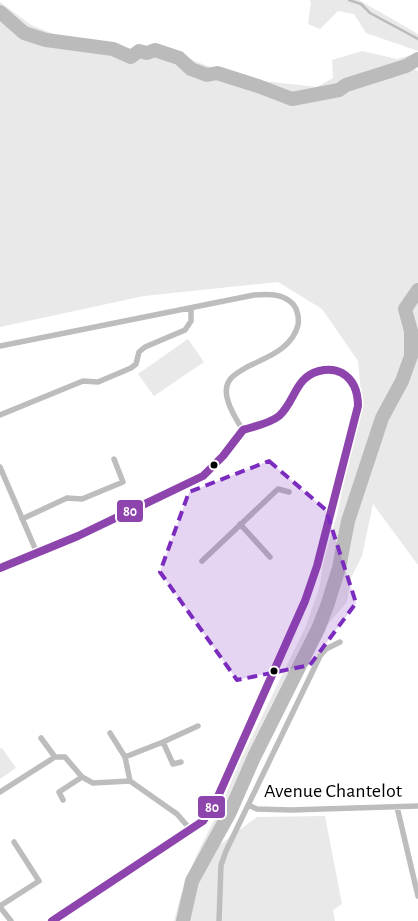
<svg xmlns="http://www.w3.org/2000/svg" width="418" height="921" font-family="'Alegreya Sans',sans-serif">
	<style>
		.green { fill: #e9e9e9 }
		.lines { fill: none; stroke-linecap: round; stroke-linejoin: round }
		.stream { stroke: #bbb; stroke-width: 2.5 }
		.river { stroke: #bbb; stroke-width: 14 }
		.street { stroke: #bdbdbd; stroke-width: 5.5 }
		.bus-1-casing { stroke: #fff; stroke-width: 11 }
		.bus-1 { stroke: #8e44ad; stroke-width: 8 }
		.marked { fill: #7b2cbf; fill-opacity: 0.2; stroke: #7b2cbf; stroke-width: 4; stroke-dasharray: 10 6; stroke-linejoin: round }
		.bus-dot { fill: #000; stroke: #fff; stroke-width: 2 }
		.labels { text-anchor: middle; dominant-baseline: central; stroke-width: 4; stroke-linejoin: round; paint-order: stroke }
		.street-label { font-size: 20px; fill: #000; stroke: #fff }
		.line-badge { stroke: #fff; stroke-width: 2 }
		.badge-label { font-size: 14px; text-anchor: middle; font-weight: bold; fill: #fff }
	</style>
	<rect width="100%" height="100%" fill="#fff"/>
	<!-- green -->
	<path class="green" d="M308 0H359L418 34V51L366 33 354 14 338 11 320 29 308 24 311 1Z
		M0 2 31 25 51 33 68 38 128 49 137 47 162 49 232 75 263 81 317 87 333 78 332 60 362 51 397 59 418 53V64L410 68 418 71V565L373 504 362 556 351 578 347 602 329 623 218 846 257 817 325 816 342 904 333 910 335 921H174L180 898 197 854 218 812 241 759 305 628 319 589 324 559 337 515 345 476 362 404 358 361 322 309 278 282 144 296 0 327Z
		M188 339 204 362 154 396 138 374Z
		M2 748 16 768 0 779V749Z"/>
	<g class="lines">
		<!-- stream -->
		<path class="stream" d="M349 0 361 4 370 13 418 39"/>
		<!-- river -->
		<path class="river" d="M0 12 24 33 46 40 113 49 131 57 139 51 147 53 155 50 179 58 191 69 207 75 217 73 258 86 292 99 339 90 346 85 406 66 418 59
			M183 921 192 881 230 812 254 757 318 629 327 606 339 568 348 521 382 418 402 381 411 356V331L405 309 418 290"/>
		<!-- street -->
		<path class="street" d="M0 346 254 295C268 294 282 293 293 304 298 310 299 319 298 325 292 349 267 357 247 367 241 371 232 375 229 381 220 395 236 419 243 430
			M0 415 83 381 98 382 131 368 136 364 139 352 145 347 185 330 191 321V308
			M0 467 37 553
			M22 519 67 498 82 499 123 482 114 459
			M240 524 270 557
			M202 561 278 489 289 492
			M0 568 78 536 203 476 223 456 243 430
			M110 733 125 757 130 781
			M41 738 55 757
			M163 742 173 764 181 762
			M125 757 163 742 198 726
			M0 792 55 757H65L82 777 93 783 130 781 177 814 190 829
			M63 800 59 792 82 777
			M248 805 257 809 291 810 418 806
			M397 807 418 896
			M0 906 39 881 14 842
			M0 907 11 921
			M52 921 203 821 216 801 305 601 317 566 358 406C358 400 358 392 355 387 344 366 320 364 303 380 294 389 290 403 282 413 272 424 257 425 243 430
			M219 921 221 865 226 851 320 656 326 649 340 642"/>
		<defs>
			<path id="bus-1" d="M0 568 78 536 203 476 223 456 243 430
				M52 921 203 821 216 801 305 601 317 566 358 406C358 392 354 380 342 373 335 369 327 369 319 371 295 377 295 402 279 416 269 424 255 426 243 430"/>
		</defs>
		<!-- bus-1 casing -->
		<use href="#bus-1" class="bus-1-casing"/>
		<!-- bus-1 -->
		<use href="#bus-1" class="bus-1"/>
	</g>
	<!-- marked area -->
	<path class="marked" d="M269 461 326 510 356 603 310 665 237 680 160 572 189 492Z"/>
	<!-- markers -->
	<g class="bus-dot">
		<circle cx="214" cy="465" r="4.5"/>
		<circle cx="274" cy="671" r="4.5"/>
	</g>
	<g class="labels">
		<!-- street labels -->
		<g class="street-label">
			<text x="333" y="791">Avenue Chantelot</text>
		</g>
	</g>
	<g class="line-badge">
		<rect x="116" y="499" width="28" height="24" rx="5" fill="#8e44ad"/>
		<rect x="197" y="795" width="29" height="24" rx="5" fill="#8e44ad"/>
	</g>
	<g class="badge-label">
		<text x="130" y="516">80</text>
		<text x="212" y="812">80</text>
	</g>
</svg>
